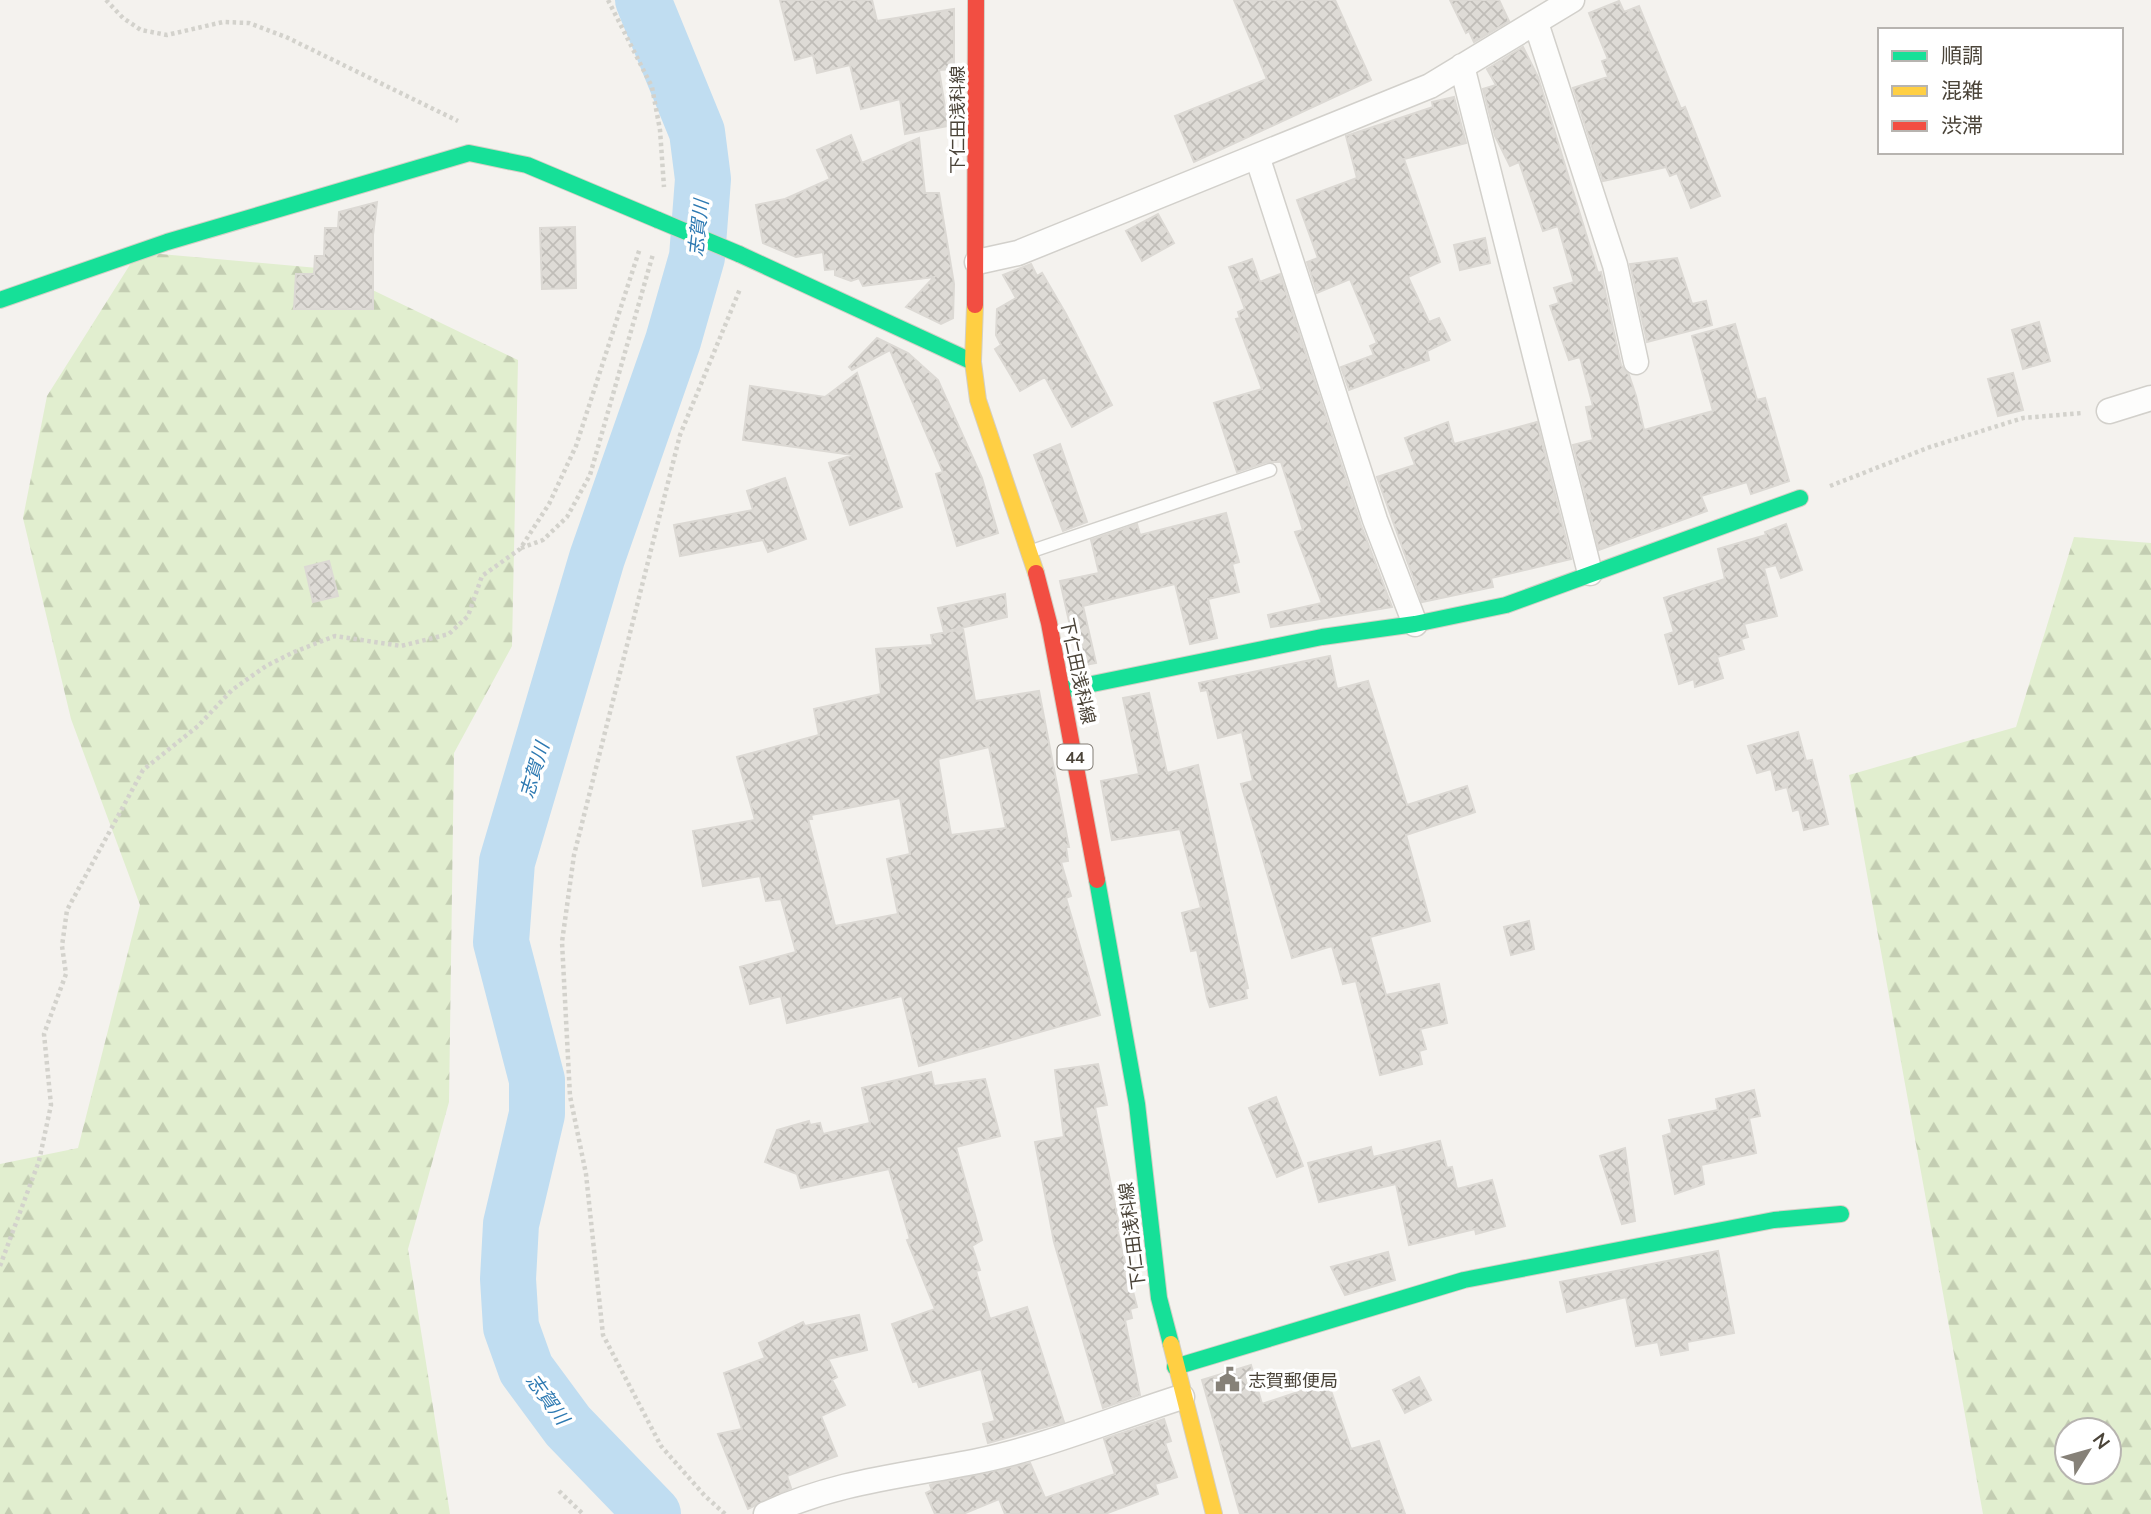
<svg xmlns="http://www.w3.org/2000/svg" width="2151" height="1514" font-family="Mulish,'Noto Sans JP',sans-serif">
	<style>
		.forest { fill: url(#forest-firs); fill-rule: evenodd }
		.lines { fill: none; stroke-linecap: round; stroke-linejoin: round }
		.river { stroke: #c0ddf1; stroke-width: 56 }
		.building { fill: url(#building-cross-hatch); stroke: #dcd9d4; stroke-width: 2; fill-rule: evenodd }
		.lane-casing { stroke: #d2d0cb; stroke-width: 15 }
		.street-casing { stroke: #d2d0cb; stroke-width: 27 }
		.fast-casing { stroke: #d3cfc5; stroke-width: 18 }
		.slow-casing { stroke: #d3cfc5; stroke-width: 18 }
		.jam-casing { stroke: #d3cfc5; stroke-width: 18 }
		.path { stroke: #d3d2cc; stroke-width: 4.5; stroke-dasharray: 3.5 3.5; stroke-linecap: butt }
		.lane { stroke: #fdfdfc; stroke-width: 12 }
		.street { stroke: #fdfdfc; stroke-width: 24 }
		.fast { stroke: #16e098; stroke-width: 16 }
		.slow { stroke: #ffcf43; stroke-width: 16 }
		.jam { stroke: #f24e42; stroke-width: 16 }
		.fast-bridge-casing { stroke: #d3cfc5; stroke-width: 18; stroke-linecap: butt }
		.fast-bridge { stroke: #16e098; stroke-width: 16 }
		.labels { text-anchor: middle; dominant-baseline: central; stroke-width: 7; stroke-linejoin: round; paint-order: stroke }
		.shield { fill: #fff; stroke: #817c74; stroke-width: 2 }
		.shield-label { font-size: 16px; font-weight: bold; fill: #4b4439 }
		.street-label { font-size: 18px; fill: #4b4439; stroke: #fff }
		.poi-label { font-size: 18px; fill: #4b4439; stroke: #fff; text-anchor: start }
		.water-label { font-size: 19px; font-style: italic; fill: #2e7ab2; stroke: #fff }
	</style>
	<defs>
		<pattern id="forest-firs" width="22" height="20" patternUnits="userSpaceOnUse" patternTransform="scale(1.75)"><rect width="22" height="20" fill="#e1eecf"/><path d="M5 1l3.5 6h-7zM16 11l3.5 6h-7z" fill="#c3cdb2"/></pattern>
		<pattern id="building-cross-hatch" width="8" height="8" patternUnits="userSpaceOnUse" patternTransform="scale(1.75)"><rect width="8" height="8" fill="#dedbd6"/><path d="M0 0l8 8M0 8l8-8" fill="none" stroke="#c0bdb8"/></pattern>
	</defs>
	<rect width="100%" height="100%" fill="#f4f2ee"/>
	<!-- forest -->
	<path class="forest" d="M138 252 329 269 518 360 512 646 454 753 449 1102 408 1249 450 1514H0V1164L78 1148 140 905 71 719 23 518 47 396Z
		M2074 537 2151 543V1514H1983L1849 775 2016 727ZM2067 1430H2109V1472H2067Z"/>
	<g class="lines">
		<!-- river -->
		<path class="river" d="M643 0 697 132 703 179 697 257 673 341 597 558 507 862 501 942 537 1080V1114L511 1224 508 1279 511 1327 526 1369 568 1426 653 1514"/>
	</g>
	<!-- building -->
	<path class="building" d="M780 0H872L877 21 954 9V69L939 70 948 126 905 134 900 99 861 109 850 65 817 73 813 55 795 60Z
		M1234 0H1335L1371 80 1194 162 1175 116 1267 79Z
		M1450 0H1499L1509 21 1474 42 1469 31 1466 33Z
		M1619 1 1624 12 1639 6 1681 109 1685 107 1720 196 1691 208 1677 173 1670 176 1666 167 1603 181 1573 88 1608 77 1602 61 1608 59 1589 13Z
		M1523 47 1538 77 1598 273 1601 272 1621 365 1629 375 1636 396 1644 430 1713 411 1692 336 1735 324 1757 400 1765 398 1789 481 1751 494 1747 482 1701 496 1707 511 1599 550 1573 445 1593 440 1586 407 1593 406 1580 357 1569 360 1550 306 1559 303 1554 288 1574 282 1558 226 1543 231 1519 162 1510 166 1495 136 1483 89 1496 85 1487 69Z
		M1454 97 1466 143 1404 159 1440 262 1408 277 1429 322 1439 318 1450 340 1427 351 1429 360 1349 390 1341 367 1374 355 1370 346 1377 343 1350 279 1317 293 1307 262 1318 258 1297 200 1357 178 1346 136 1433 107 1432 102Z
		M851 135 862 163 919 138 925 193H939L954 284 953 318 941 324 906 307 934 277 863 286 859 278 851 281 835 275V269L825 270 823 252 796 257 763 243 756 205 785 199 830 179 817 150Z
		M377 202 373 235V309H294L296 274H314L315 256H324L325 228H338L339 212Z
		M1158 214 1174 243 1142 261 1126 231Z
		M575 227 576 288 542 289 540 228Z
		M1485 238 1490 263 1460 270 1454 245Z
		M1677 258 1692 304 1706 301 1712 325 1647 342 1630 264Z
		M1252 259 1260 282 1280 274 1361 525 1392 607 1271 627 1268 615 1322 603 1295 532 1303 530 1281 462H1267L1237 472 1214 403 1262 389 1236 319 1240 318 1238 312 1245 309 1229 267Z
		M1031 264 1037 276 1042 273 1066 314 1112 405 1072 427 1045 377 1020 391 995 349 1001 345 996 335 997 309 1016 298 1003 275Z
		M2039 322 2050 361 2023 369 2012 330Z
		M877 338 908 353 938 380 982 478 998 533 957 546 936 474 943 472 890 350 852 370 849 367Z
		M857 373 902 507 850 525 829 463 853 455 743 440 750 386 825 397Z
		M2013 373 2023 410 1998 416 1988 379Z
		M1448 422 1454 444 1537 422 1571 559 1491 578 1493 587 1422 602 1377 477 1415 465 1405 438Z
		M1060 444 1087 522 1063 531 1034 455Z
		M785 478 806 539 768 552 763 540 680 556 674 525 753 510 747 491Z
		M1226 513 1239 562 1232 564 1239 592 1208 599 1217 638 1190 644 1175 584 1083 606 1096 663 1079 666 1060 581 1099 573 1091 540 1137 524 1140 535Z
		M1786 524 1802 570 1781 578 1776 565 1764 568 1777 616 1744 624 1748 637 1741 639 1744 649 1717 657 1723 678 1695 687 1694 679 1679 684 1665 635 1674 632 1664 598 1725 579 1718 549 1766 535 1765 532Z
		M329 561 338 596 313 602 305 567Z
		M1005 594 1007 617 944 632 938 608Z
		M963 629 975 701 1039 691 1069 847H1066L1068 861 1061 862 1071 896 1066 898 1100 1015 919 1066 902 996 787 1023 781 996 750 1004 740 967 796 952 781 899 766 901 760 876 703 886 693 831 755 820 737 757 819 735 814 709 881 694 876 649 933 645 931 635ZM989 747 1006 828 951 835 938 759ZM900 798 910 854 887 859 898 914 835 926 808 819H812L811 815Z
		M1330 656 1337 689 1368 681 1407 805 1467 786 1475 812 1406 835 1430 921 1370 937 1386 995 1439 984 1447 1023 1420 1029 1426 1049 1419 1051 1422 1064 1380 1075 1356 981 1343 984 1332 946 1292 958 1241 784 1253 781 1242 732 1218 738 1207 690 1201 691 1199 683Z
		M1149 693 1167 773 1198 765 1248 988 1245 989 1247 998 1210 1007 1207 998 1197 950 1191 951 1182 913 1201 908 1180 829 1112 840 1101 781 1139 774 1123 698Z
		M1798 732 1806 761 1812 760 1828 824 1804 830 1799 809 1793 811 1787 787 1776 790 1771 769 1757 773 1748 746Z
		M1529 921 1534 949 1511 955 1504 927Z
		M1098 1064 1107 1105 1095 1107 1120 1229H1117L1137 1307 1130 1309 1132 1318 1125 1320 1140 1395 1103 1408 1054 1242 1035 1142 1064 1137 1055 1070Z
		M931 1072 934 1086 985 1079 1000 1136 956 1147 982 1240 972 1246 980 1270 976 1271 990 1319 1027 1307 1064 1422 988 1443 983 1424 995 1421 981 1369 919 1387 917 1381 913 1382 892 1324 935 1309 907 1240 910 1239 889 1169 801 1188 797 1174 765 1162 777 1130 809 1121 810 1125 820 1123 823 1134 870 1123 862 1088Z
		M1754 1090 1760 1116 1749 1118 1756 1153 1701 1165 1704 1184 1675 1194 1663 1136 1672 1133 1669 1120 1718 1110 1716 1099Z
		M1276 1097 1303 1166 1277 1177 1249 1108Z
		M1440 1141 1447 1168 1452 1167 1457 1189 1492 1180 1505 1226 1476 1234 1475 1229 1409 1245 1396 1184 1319 1202 1308 1163 1371 1147 1373 1157Z
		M1625 1148 1635 1221 1622 1224 1600 1156Z
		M1718 1251 1734 1333 1687 1342 1688 1350 1661 1355 1658 1342 1636 1346 1626 1297 1567 1312 1560 1282Z
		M1388 1252 1395 1280 1345 1295 1331 1267Z
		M859 1315 867 1350 828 1359 837 1377 832 1380 845 1405 821 1416 837 1456 787 1476 791 1488 748 1509 718 1434 742 1429 724 1373 765 1358 759 1343 803 1322 805 1326Z
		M1251 1365 1262 1404 1328 1382 1351 1449 1379 1441 1405 1514H1240L1202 1380Z
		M1419 1377 1431 1400 1405 1413 1393 1390Z
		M1164 1419 1171 1441 1165 1443 1177 1477 1155 1484 1158 1494 1105 1514H1005L999 1499 963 1514H935L926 1493 932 1490 930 1485 933 1484 1030 1463 1045 1498 1115 1474 1104 1439Z"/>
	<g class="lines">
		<defs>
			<path id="lane" d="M1035 550 1270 470"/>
			<path id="street" d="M1536 23 1615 265 1636 362
				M1462 66 1590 573
				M1257 156 1375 520 1415 624
				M977 262 1018 253 1430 86 1572 0
				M2109 411 2151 398
				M766 1514C837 1481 904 1476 978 1461 1043 1448 1118 1417 1182 1397"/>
			<path id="fast" d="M739 254 973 362
				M0 300 167 242 469 153 527 165 658 220
				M1063 690 1322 637 1415 624 1506 605 1800 498
				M1097 880 1137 1104 1159 1298 1171 1344
				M1175 1367 1464 1280 1774 1220 1841 1214"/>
			<path id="slow" d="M975 305 973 362 978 400 1036 573
				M1171 1344 1214 1514"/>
			<path id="jam" d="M975 305 976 0
				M1036 573 1049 623 1097 880"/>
		</defs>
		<!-- lane casing -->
		<use href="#lane" class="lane-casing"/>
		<!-- street casing -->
		<use href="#street" class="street-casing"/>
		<!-- fast casing -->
		<use href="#fast" class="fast-casing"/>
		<!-- slow casing -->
		<use href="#slow" class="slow-casing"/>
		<!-- jam casing -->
		<use href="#jam" class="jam-casing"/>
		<!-- path -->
		<path class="path" d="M106 0 123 18 141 30 167 35 223 22 249 23 286 37 458 121
			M608 0 652 87 660 130 664 187
			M1830 486 1930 447 2023 418 2082 413
			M521 548 543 540 567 517 590 475 653 254
			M0 1266 39 1161 51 1105 44 1034 66 974 62 946 67 910 143 770 198 726 232 690 266 666 294 652 335 636 401 646 449 634 468 616 482 576 520 549 549 504 576 446 640 248
			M559 1491 583 1514
			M725 1514 705 1496 661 1446 603 1335 586 1174 570 1096 562 942 574 855 680 435 740 289"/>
		<!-- lane -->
		<use href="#lane" class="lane"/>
		<!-- street -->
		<use href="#street" class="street"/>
		<!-- fast -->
		<use href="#fast" class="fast"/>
		<!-- slow -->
		<use href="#slow" class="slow"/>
		<!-- jam -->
		<use href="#jam" class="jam"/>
		<defs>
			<path id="fast-bridge" d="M658 220 739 254"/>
		</defs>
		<!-- fast-bridge casing -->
		<use href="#fast-bridge" class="fast-bridge-casing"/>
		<!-- fast-bridge -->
		<use href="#fast-bridge" class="fast-bridge"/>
	</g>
	<!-- icons -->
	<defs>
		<symbol id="civic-bare" viewBox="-9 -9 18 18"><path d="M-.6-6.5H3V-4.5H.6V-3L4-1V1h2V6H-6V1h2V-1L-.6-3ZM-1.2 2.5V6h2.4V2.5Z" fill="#868178" stroke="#fff" stroke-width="2.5" paint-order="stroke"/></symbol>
	</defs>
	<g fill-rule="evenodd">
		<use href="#civic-bare" x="1210" y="1362" width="35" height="35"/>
	</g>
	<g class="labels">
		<!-- shield labels -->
		<rect class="shield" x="1057.5" y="744.5" width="35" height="25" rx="5"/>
		<g class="shield-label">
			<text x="1075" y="757">44</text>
		</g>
		<!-- street labels -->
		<g class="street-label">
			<text transform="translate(957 120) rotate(-90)">下仁田浅科線</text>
			<text transform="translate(1078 671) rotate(78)">下仁田浅科線</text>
			<text transform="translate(1132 1236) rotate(-97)">下仁田浅科線</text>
		</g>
		<!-- poi labels -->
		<g class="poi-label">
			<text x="1248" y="1380">志賀郵便局</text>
		</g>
		<!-- water labels -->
		<g class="water-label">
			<text transform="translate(698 228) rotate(-84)">志賀川</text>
			<text transform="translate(534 770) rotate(-73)">志賀川</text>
			<text transform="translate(548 1399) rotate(54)">志賀川</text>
		</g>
	</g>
	<!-- legend -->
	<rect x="1878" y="28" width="245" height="126" fill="#ffffff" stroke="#b7b4b0" stroke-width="2"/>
	<rect x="1892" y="51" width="35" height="10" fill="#16e098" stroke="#b7b4b0" stroke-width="2"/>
	<text x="1941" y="63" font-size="21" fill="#4b4439">順調</text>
	<rect x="1892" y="86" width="35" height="10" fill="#ffcf43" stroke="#b7b4b0" stroke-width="2"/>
	<text x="1941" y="98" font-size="21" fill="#4b4439">混雑</text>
	<rect x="1892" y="121" width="35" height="10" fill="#f24e42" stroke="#b7b4b0" stroke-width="2"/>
	<text x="1941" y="133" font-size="21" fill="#4b4439">渋滞</text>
	<!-- north arrow -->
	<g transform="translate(2088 1451) rotate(53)"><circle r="33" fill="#ffffff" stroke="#b7b4b0" stroke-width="2"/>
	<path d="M0-5L12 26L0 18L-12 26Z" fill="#868178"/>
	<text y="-10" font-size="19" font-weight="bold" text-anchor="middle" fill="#4b4439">N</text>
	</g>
</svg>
